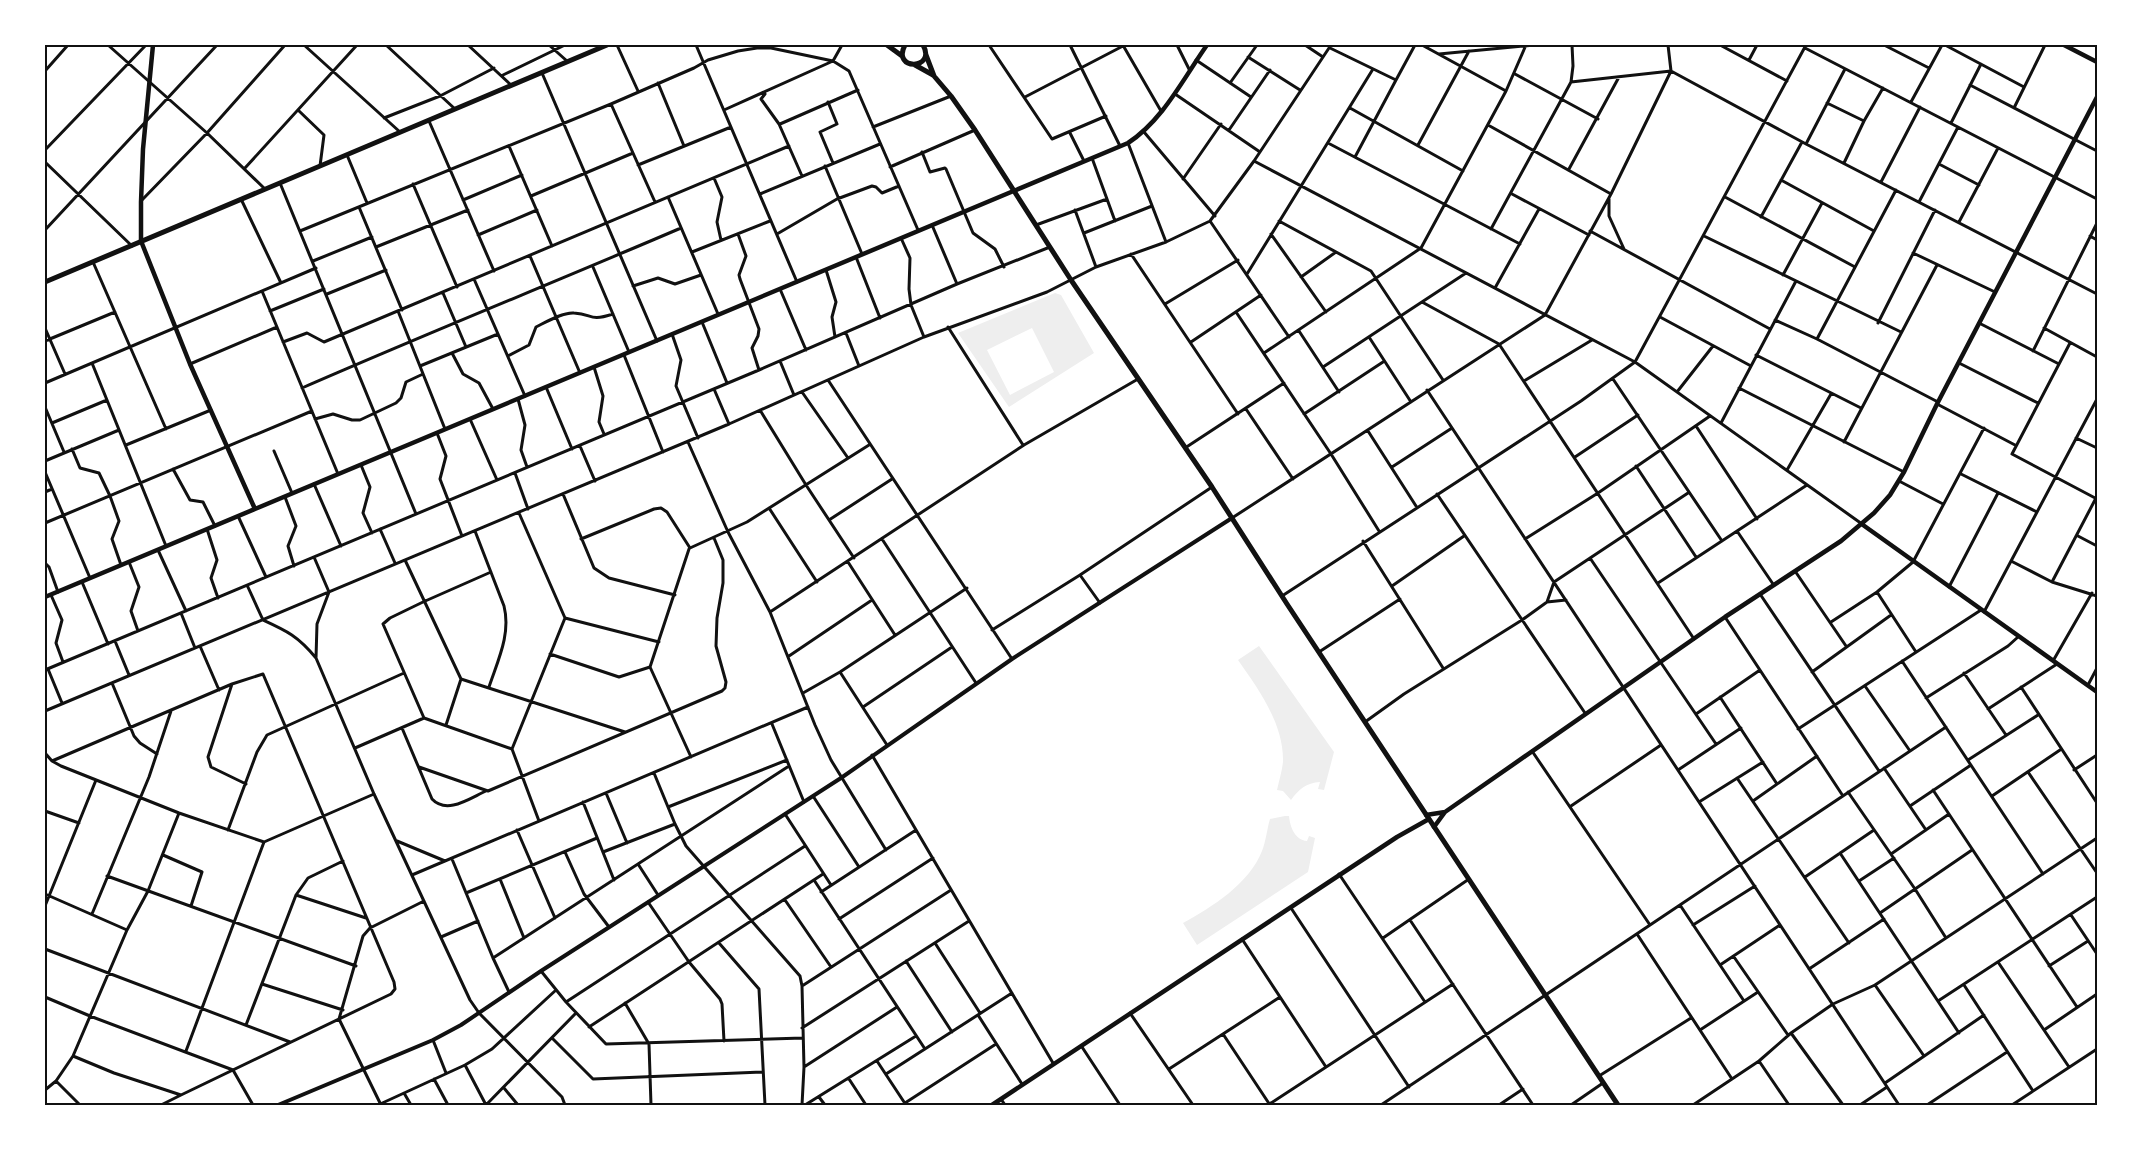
<svg xmlns="http://www.w3.org/2000/svg" width="2142" height="1150" font-family="Karla,sans-serif">
	<style>
		.green { fill: #eee; fill-rule: evenodd }
		.lines { fill: none; stroke-linecap: round; stroke-linejoin: round }
		.minor { stroke: #111; stroke-width: 3 }
		.tertiary { stroke: #111; stroke-width: 4 }
		.secondary { stroke: #111; stroke-width: 4.5 }
		.trunk { stroke: #111; stroke-width: 5 }
		.neatline { fill: none; stroke: #111; stroke-width: 2 }
	</style>
	<rect width="100%" height="100%" fill="#fff"/>
	<!-- green -->
	<path class="green" d="M1055 293 1061 295 1094 353 1009 407 958 333ZM1032 328 1054 372 1010 395 987 350Z
		M1259 646 1334 752 1324 790 1318 789 1320 782C1306 783 1299 789 1291 800L1283 791 1277 790C1279 781 1282 771 1283 762 1284 724 1259 690 1238 660Z
		M1285 816H1289C1290 827 1295 840 1307 841L1309 836 1315 838 1308 872 1197 945 1183 923C1212 907 1249 884 1262 851 1266 841 1267 829 1270 819Z"/>
	<g class="lines">
		<!-- minor -->
		<path class="minor" d="M108 45 207 133 265 189
			M304 45 400 132
			M386 45 455 109
			M468 45 511 85
			M549 45 567 61
			M617 45 638 91
			M696 45 797 282
			M989 45 1052 139 1106 116
			M1070 45 1120 146
			M1177 45 1189 69
			M1305 45 1323 57
			M1422 45 1506 91
			M1720 45 1787 81
			M1884 45 1929 68
			M1945 45 2024 87
			M1124 47 1161 111
			M1330 48 1396 80 1415 45
			M1805 48 2097 199
			M1439 54 1535 45
			M1248 57 1300 90
			M1196 60 1251 97
			M1749 60 1757 45
			M45 71 68 45
			M542 73 657 341
			M1515 74 1598 119
			M503 75 565 45
			M1571 82 1671 71 1806 144 2097 294
			M658 83 684 146
			M1230 83 1257 45
			M1970 85 2097 151
			M765 94 761 99 779 124 802 176
			M1175 94 1260 152
			M1025 97 1123 46
			M828 102 837 124 820 132 833 163
			M1911 102 1942 45
			M1827 103 1864 121
			M611 104 655 202
			M1350 108 1463 171
			M2014 108 2045 45
			M298 110 324 135 320 166
			M724 110 833 61 842 45
			M384 118 440 96 494 68
			M429 121 494 271
			M1951 123 1981 64
			M780 124 858 90
			M1488 125 1611 194
			M873 127 951 96
			M1229 130 1270 70
			M1144 132 1215 216
			M1070 133 1084 161
			M1128 143 1166 242
			M1328 143 1520 244
			M1806 144 1845 69
			M1418 145 1469 51
			M509 146 552 246
			M45 150 146 45
			M922 152 930 172 945 168 946 169 973 233 995 249 1004 267
			M347 155 367 203
			M1355 157 1396 80
			M1092 158 1115 221
			M1254 161 1635 362 1862 524
			M45 162 132 246
			M1844 163 1864 121 1883 88
			M1939 164 1979 185
			M638 165 731 127
			M825 166 862 254
			M890 167 975 130
			M245 168 357 45
			M1569 169 1619 77
			M714 178 722 197 717 222 721 240
			M1183 179 1221 124
			M1781 180 1874 231
			M1881 182 1920 107
			M280 183 416 514
			M413 184 457 287
			M760 194 880 144
			M1512 194 1589 235
			M531 196 633 153
			M668 197 718 314
			M1725 197 1855 267
			M241 199 281 283
			M1609 199V216L1624 249
			M142 200 207 133 285 45
			M463 200 522 175
			M1919 202 1958 127
			M359 207 402 310
			M1075 210 1096 267
			M1761 217 1802 142
			M1210 221 1289 337
			M1279 221 1371 271 1443 380
			M1959 222 1998 148
			M932 225 957 284
			M1036 225 1107 199
			M1491 229 1571 82 1573 66 1572 45
			M45 230 217 45
			M300 231 611 104 694 68 708 60 738 51 757 48H771L833 61 849 71 918 230
			M1590 231 1770 329
			M1084 233 1152 206
			M738 234 746 256 739 275 740 279 759 329 758 336 752 348 759 370
			M777 234 837 199 872 186 876 187 882 193 899 186
			M1271 234 1326 312
			M478 235 537 210
			M1704 236 1901 332
			M2090 236 2097 240
			M901 238 910 258 909 289 911 305 924 337
			M376 247 468 210
			M692 252 770 221
			M1913 253 1995 292
			M1131 254 1238 414
			M530 256 580 373
			M856 257 880 318
			M313 261 372 237
			M93 262 166 429
			M593 267 629 352
			M826 270 836 302 832 317 835 337
			M1247 274 1373 69
			M1783 275 1822 203
			M1301 277 1336 252
			M474 279 525 396
			M633 286 658 278 675 284 701 275
			M1495 288 1539 209
			M780 289 806 350
			M262 291 338 474
			M443 293 466 347
			M327 294 386 270
			M1422 302 1499 344 1694 639
			M1165 304 1238 260
			M270 311 324 289
			M398 311 445 429
			M1236 312 1331 454 1379 531
			M1660 317 1751 366
			M1775 320 1817 339 1938 402
			M702 322 727 383
			M1878 323 1935 210
			M1979 323 2059 364
			M948 327 1023 445
			M45 328 65 374
			M2044 328 2097 357
			M1299 331 1339 392
			M846 333 859 366
			M672 334 681 360 676 386 698 438
			M1369 337 1411 402
			M1817 339 1896 190
			M45 341 115 312
			M283 342 307 333 324 342 789 146
			M1191 342 1261 295
			M2070 343 2012 454 2097 499
			M2033 351 2097 223
			M452 353 463 374 479 383 493 409
			M1264 353 1421 248 1506 91 1526 45
			M624 355 663 452
			M1756 355 1861 408
			M508 356 529 345 536 327C546 322 563 312 574 313 594 314 588 322 613 314
			M780 361 794 395
			M92 363 166 546
			M1959 363 2038 403
			M190 364 277 327
			M420 366 498 334
			M594 367 603 396 599 422 604 434
			M1323 367 1466 273
			M1613 379 1722 541
			M828 380 1012 659
			M1524 381 1592 340
			M45 383 316 268
			M546 387 572 449
			M302 388C428 333 555 282 681 228
			M1739 388 1904 472
			M714 389 729 424
			M1427 390 1899 1105
			M802 392 848 458
			M1677 392 1713 346
			M518 399 525 425 521 450 527 467
			M1937 404 2015 445
			M45 407 64 452
			M1246 409 1293 479
			M760 410 806 485 854 558
			M1304 414 1383 362
			M315 419 333 414 352 420H360L396 403 401 398 406 382 423 374
			M470 419 497 480
			M52 423 107 400
			M1721 423 1796 281
			M1696 426 1757 519
			M1368 431 1416 506
			M437 433 446 456 440 479 462 536
			M2076 438 2097 448
			M688 442 728 532 770 612 815 725 831 760 886 850
			M1844 442 1937 265
			M126 445 211 410
			M580 446 595 481
			M1185 448 1284 383
			M72 449 80 468 99 473 110 496 119 521 112 539 121 565
			M274 451 292 493
			M1575 457 1638 415
			M45 461 119 430
			M361 465 370 487 363 513 372 533
			M1636 466 1696 557
			M1392 467 1452 428
			M173 469 190 500 203 502 215 526
			M1787 470 1831 394
			M45 472 90 578
			M515 473 528 509
			M1961 474 2037 512
			M1899 481 1943 504
			M314 484 341 546
			M45 492 52 489
			M563 494 594 568 609 578 675 595
			M1437 494 1585 713
			M285 497 296 526 288 546 294 566
			M769 508 817 582
			M519 513 565 618 659 642
			M238 516 266 577
			M1232 518 1545 315 1611 194 1671 71 1668 45
			M829 520 892 479
			M45 523 312 411
			M207 529 217 560 211 578 218 598
			M380 529 395 563
			M475 531 504 606C511 634 498 660 489 687
			M1737 531 1773 584
			M2078 536 2097 546
			M581 539 654 509 661 508 667 512 690 548 747 522 869 445
			M882 539 976 683
			M1525 539 1598 493 1710 416
			M1363 541 1443 668
			M689 549 650 667 691 757
			M158 550 186 611
			M314 557 329 592 317 624 316 658
			M1590 558 1716 744
			M405 560 461 679 625 732
			M2011 561 2052 582 2097 596
			M129 562 139 587 131 611 138 631
			M848 562 895 635
			M45 563 49 567 58 592
			M1795 571 1846 646
			M1080 575 1100 603
			M82 582 108 644
			M2052 582 2096 498
			M1658 583 1807 485
			M247 585 263 620C287 631 298 636 316 658L374 794 470 1000 479 1013 562 1097 565 1105
			M1392 586 1464 536
			M1949 587 1998 493
			M1877 592 1916 652
			M1760 594 1879 771
			M51 595 62 620 56 643 63 662
			M1282 596 1581 401 1635 362 1806 45
			M1547 602 1554 582 1688 493
			M770 612 1024 445 1138 379
			M1984 612 2097 399
			M181 613 195 648
			M1725 617 1843 796
			M1831 622 1877 592 1913 562 1984 428
			M992 630 1080 575 1212 487
			M115 641 129 675
			M200 646 219 690
			M1319 652 1400 599
			M550 654 619 677 650 667
			M789 656 872 600
			M1902 661 2043 874
			M2053 661 2092 593
			M48 669 62 703
			M45 670 759 370 957 284 1050 247
			M840 672 887 745
			M1812 672 1891 615
			M1964 673 2006 735
			M112 683 134 736 140 743 157 754
			M232 684 208 757 211 767 246 784
			M2088 685 2097 668
			M1865 686 1910 751
			M2021 687 2097 803
			M803 693 840 672 967 588
			M1720 697 1777 784
			M1926 698 2008 646 2018 637
			M863 707 952 647
			M1988 709 2057 664
			M45 711 729 424 924 337 1047 292 1096 267 1166 242 1210 221 1254 161 1331 45
			M1696 714 1760 670
			M424 718 383 624 390 618 423 602 491 572
			M1365 722 1404 694 1522 620 1547 602 1566 600
			M772 724 804 802
			M446 725 461 679
			M402 728 432 799C447 815 470 798 486 791
			M1798 729 1981 610
			M355 748 424 718 512 749
			M1532 751 1650 925
			M45 753 52 761 61 766 179 813 264 842 374 794
			M872 755 1053 1063
			M1968 760 2038 715
			M52 761 232 684 263 674 394 982 395 989 391 994 181 1095 114 1073 73 1056
			M419 767 488 791 722 691 725 688 726 682 716 646 717 618 723 583V560L714 538
			M1884 768 1926 830
			M1678 770 1741 728
			M2074 770 2097 755
			M2028 772 2097 873
			M654 773 675 824 686 846 800 976 802 986 804 1067 802 1105
			M1737 778 1849 943
			M1933 790 2077 1007
			M1848 792 1915 889 1946 938
			M606 793 627 843
			M813 796 859 867
			M1992 796 2060 750
			M1753 801 1817 756
			M583 802 614 880
			M1699 802 1763 762
			M1571 806 1661 745
			M1910 806 1971 765
			M668 807 787 760
			M45 811 79 823
			M785 814 831 885
			M539 821 512 749 565 618
			M228 830 257 752 267 735 404 673
			M517 830 555 918
			M397 841 445 861
			M565 852 584 894 609 927
			M603 852 675 824
			M1840 853 1959 1033
			M1891 854 1949 814
			M163 855 202 872 191 906
			M452 859 493 958 509 992
			M638 864 658 895
			M1339 874 1425 1002
			M412 875 808 707
			M107 876 356 966
			M1805 877 1874 830
			M500 879 524 938
			M814 880 925 1049
			M1859 881 1894 858
			M821 892 916 830
			M466 893 597 838
			M45 894 127 930
			M296 895 366 918
			M785 900 831 967
			M648 902 689 962 720 999 722 1004 724 1041
			M1680 905 1744 1001
			M45 906 96 780
			M1291 908 1409 1087
			M1880 913 1972 850
			M92 914 149 777 171 711
			M2071 915 2097 954
			M839 919 933 858
			M1410 920 1533 1105
			M1693 925 1755 886
			M1637 934 1732 1079
			M441 937 478 921
			M1383 938 1469 879
			M1242 939 1326 1067
			M719 943 759 989 765 1105
			M935 943 980 1013
			M45 949 290 1042
			M1734 957 1788 1035
			M493 958 789 766
			M906 961 952 1032
			M1998 962 2069 1067
			M1720 965 1780 925
			M2049 966 2088 941
			M1809 969 1884 919
			M541 971 566 1002 606 1044 803 1038
			M262 984 343 1010
			M1875 985 1924 1056
			M1964 985 2033 1091
			M802 986 951 890
			M45 997 90 1016 233 1070 253 1105
			M1938 1001 2097 897
			M566 1002 805 846
			M625 1003 649 1044 651 1105
			M1130 1013 1193 1105
			M978 1015 1022 1084
			M246 1025 296 895 308 878 343 861
			M589 1027 823 874
			M802 1028 969 921
			M1700 1030 1758 992
			M2044 1030 2097 994
			M1791 1033 1843 1105
			M1223 1034 1270 1105
			M552 1038 593 1079 762 1072
			M433 1040 446 1073
			M1082 1047 1120 1105
			M186 1051 264 842
			M877 1061 906 1105
			M1759 1061 1789 1105
			M465 1065 486 1105
			M804 1067 897 1007
			M1169 1069 1280 997
			M886 1074 1012 993
			M1599 1076 1691 1018
			M434 1079 448 1105
			M849 1079 866 1105
			M56 1081 80 1105
			M1885 1083 1984 1015
			M504 1088 518 1105
			M45 1090 56 1081 73 1056 127 930 148 891 179 813
			M404 1093 411 1105
			M819 1097 825 1105
			M1001 1099 1005 1105
			M905 1103 996 1044
			M161 1105 181 1095
			M378 1105 465 1065 492 1049 556 990
			M381 1105 339 1019 363 936 370 928 424 901
			M486 1105 576 1013
			M805 1105 916 1036
			M1268 1105 1453 984
			M1381 1105 1946 727
			M1499 1105 1523 1089
			M1571 1105 1603 1083
			M1693 1105 1759 1061 1791 1033 1833 1004 1875 985 2097 838
			M1860 1105 1887 1087
			M1927 1105 2007 1052
			M2012 1105 2097 1049"/>
		<!-- tertiary -->
		<path class="tertiary" d="M278 1105 433 1040 461 1025 541 971 841 778 1012 659 1232 518"/>
		<!-- secondary -->
		<path class="secondary" d="M153 45 143 149 141 202V241L190 364 255 509
			M2064 45 2097 62
			M1863 525 2097 692
			M45 597 1128 143C1163 120 1183 79 1207 45
			M1426 815 1445 812
			M1434 827 1445 812 1725 617 1841 541 1874 513 1890 495 1904 472 1937 404 2097 97
			M992 1105 1397 837 1429 819"/>
		<!-- trunk -->
		<path class="trunk" d="M887 45 902 56
			M905 45C891 71 937 70 923 45
			M926 55 934 76 951 96 975 130 1071 280 1212 487 1287 604 1618 1105
			M915 65 933 75
			M45 282 607 45"/>
	</g>
	<!-- border -->
	<rect width="2142" height="1150" fill="none" stroke="#ffffff" stroke-width="93"/>
	<rect x="46" y="46" width="2050" height="1058" class="neatline"/>
</svg>
